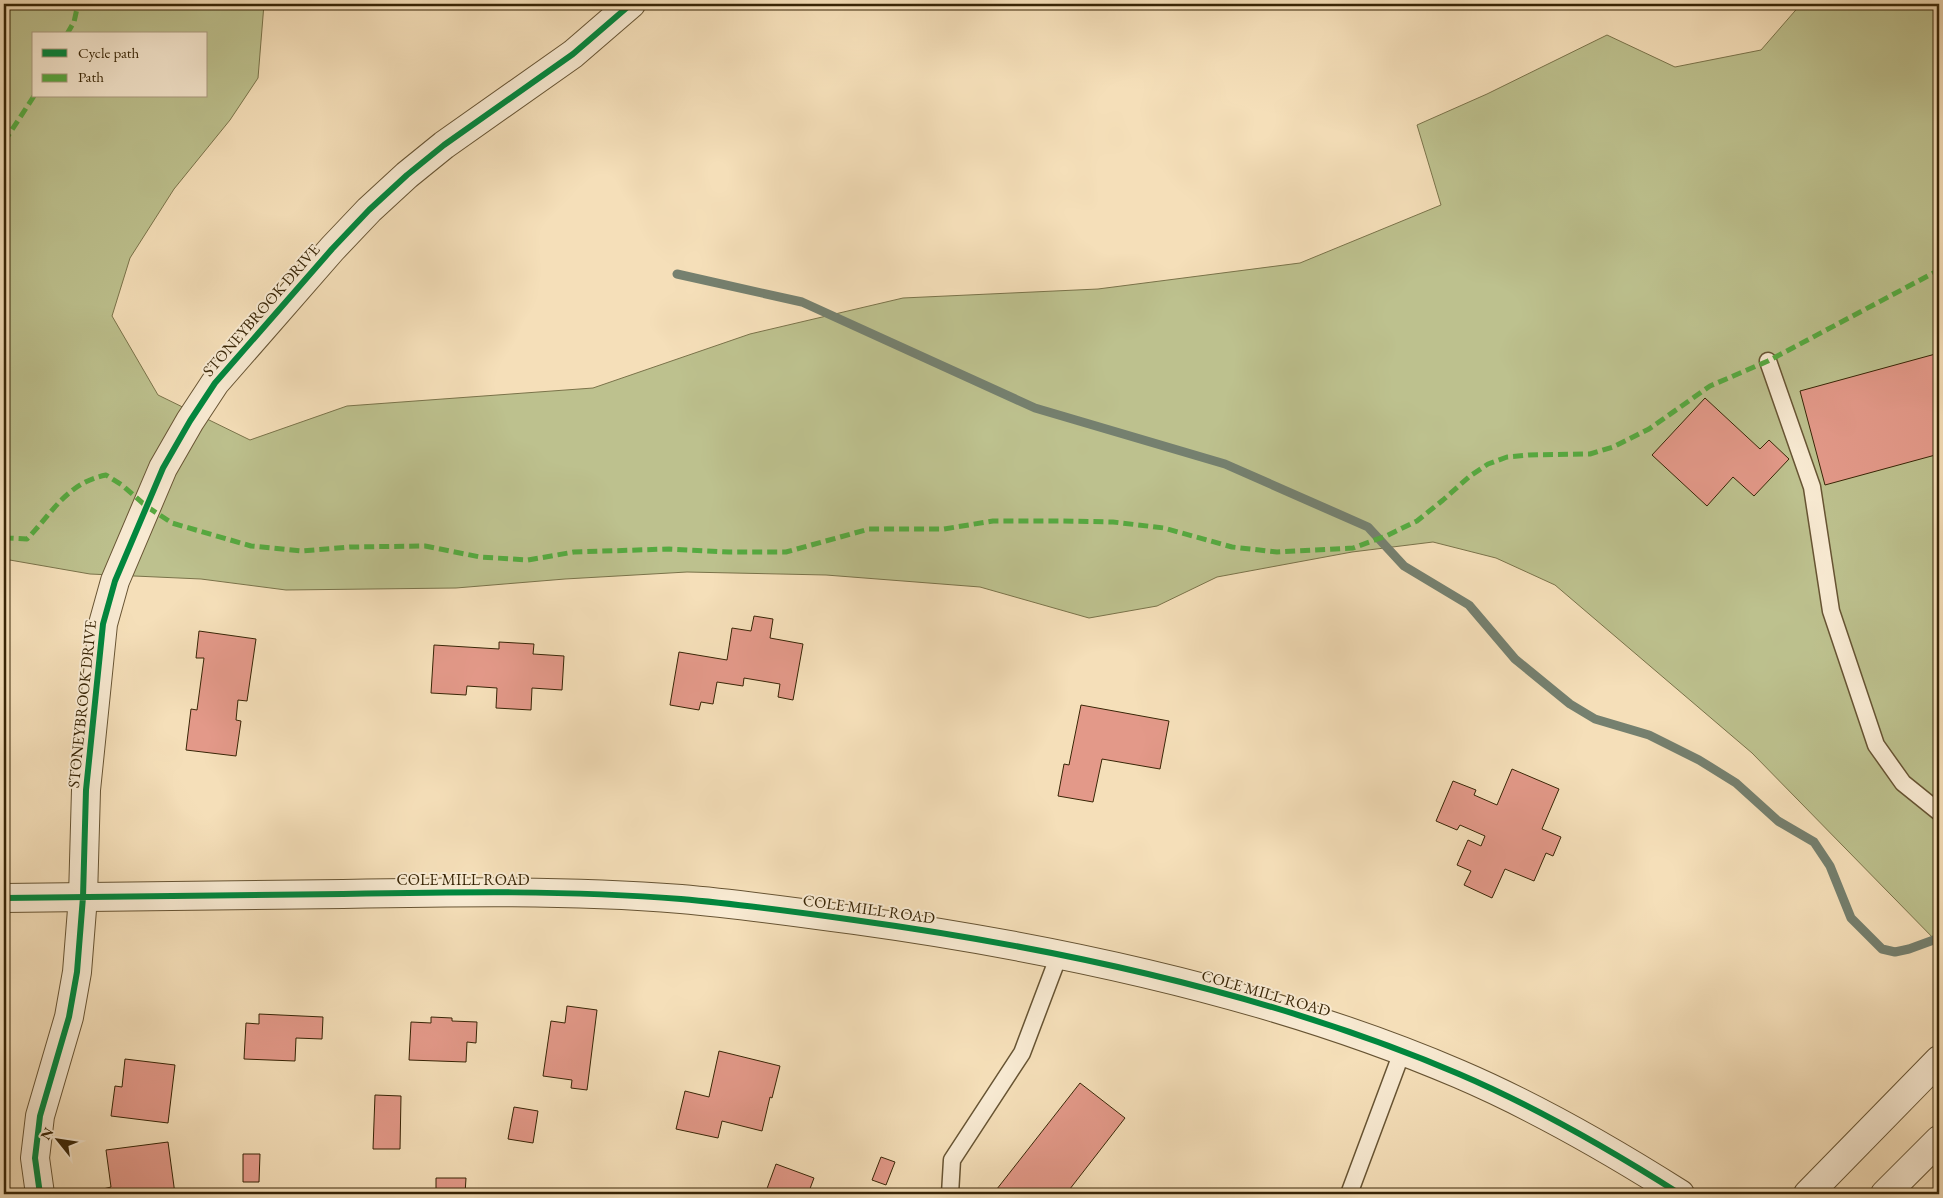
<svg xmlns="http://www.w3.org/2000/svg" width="1943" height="1198" font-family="'EB Garamond',serif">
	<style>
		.green { fill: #bdc18e; stroke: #7a734a; fill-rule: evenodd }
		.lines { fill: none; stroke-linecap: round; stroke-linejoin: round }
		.stream { stroke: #75806f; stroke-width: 9 }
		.building { fill: #e39989; stroke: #382506 }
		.service-casing { stroke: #675433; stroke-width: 19 }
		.minor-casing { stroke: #675433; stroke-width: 30 }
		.tertiary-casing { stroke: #675433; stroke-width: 30 }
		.service { stroke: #f8ead2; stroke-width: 16 }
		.minor { stroke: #f8ead2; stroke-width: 28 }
		.tertiary { stroke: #f8ead2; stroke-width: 28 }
		.quiet { stroke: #55aa40; stroke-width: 5; stroke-dasharray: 10 5; stroke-linecap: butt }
		.cycleway-casing { stroke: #f8ead2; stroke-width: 9 }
		.cycleway { stroke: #00873e; stroke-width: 6 }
		.labels { text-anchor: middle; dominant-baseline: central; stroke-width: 4; stroke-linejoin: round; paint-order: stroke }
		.street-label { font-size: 16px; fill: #382506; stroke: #f8ead2 }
	</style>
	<rect width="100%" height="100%" fill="#f5dfb9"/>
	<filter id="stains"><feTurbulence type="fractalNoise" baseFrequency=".004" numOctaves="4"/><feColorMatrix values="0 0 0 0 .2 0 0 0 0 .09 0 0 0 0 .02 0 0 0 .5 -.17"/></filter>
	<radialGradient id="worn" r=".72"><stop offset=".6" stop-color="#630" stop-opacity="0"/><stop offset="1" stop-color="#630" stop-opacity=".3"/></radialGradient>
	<!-- green -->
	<path class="green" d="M4 4H264L258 78 230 120 174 189 130 258 112 316 158 395 250 440 347 406 593 388 750 334 903 298 1098 289 1300 263 1441 205 1417 125 1487 94 1607 35 1675 67 1761 50 1801 4H1939V944L1752 753 1555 585 1496 558 1433 542 1352 552 1217 577 1157 606 1089 618 980 587 826 575 687 572 565 579 456 588 286 590 201 579 90 574 4 559ZM34 34H206V96H34Z"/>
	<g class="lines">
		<!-- stream -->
		<path class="stream" d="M677 274 802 302 1035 408 1225 464 1368 527 1404 566 1469 605 1515 659 1570 704 1595 719 1649 735 1699 760 1736 783 1778 821 1814 842 1830 866 1851 918 1882 949 1895 952 1909 949 1939 938"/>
	</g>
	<!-- building -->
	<path class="building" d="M1939 353V454L1825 485 1800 391Z
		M1705 398 1760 449 1769 440 1789 459 1754 496 1733 477 1707 506 1652 455Z
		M754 616 773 619 770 638 803 644 793 700 778 697 780 684 744 678 743 686 717 682 713 704 701 702 699 710 670 705 679 652 727 660 732 628 751 631Z
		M199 631 256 639 247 701 238 700 236 720 241 721 236 756 186 750 191 709 197 710 204 658H196Z
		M499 642 534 644 533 654 564 656 562 690 532 688 531 710 496 708 497 688 467 686 466 695 431 693 434 645 499 649Z
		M1081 705 1169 721 1160 769 1102 759 1093 802 1058 796 1064 764 1069 765Z
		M1512 769 1559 789 1542 829 1561 837 1553 856 1546 853 1534 881 1505 869 1492 898 1464 885 1471 871 1457 865 1468 840 1481 846 1485 836 1460 825 1457 830 1436 821 1453 781 1476 790 1474 795 1497 805Z
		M567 1006 597 1010 587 1090 571 1088 572 1080 543 1076 551 1021 565 1023Z
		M259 1014 323 1017 322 1039 296 1038 295 1061 244 1059 246 1023 259 1024Z
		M431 1017 452 1018V1021L477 1022 476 1043 467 1042 466 1062 409 1060 411 1022 431 1023Z
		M719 1051 780 1066 772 1098 770 1097 762 1131 722 1121 718 1138 676 1129 685 1091 709 1097Z
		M125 1059 175 1065 168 1123 111 1116 115 1086 122 1087Z
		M1080 1083 1125 1118 1066 1194H993Z
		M375 1095 401 1096 400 1149H373Z
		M514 1107 538 1111 533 1143 508 1139Z
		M168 1142 175 1194H104L103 1189 111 1187 106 1150Z
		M243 1154H260L259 1182H243Z
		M881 1157 895 1162 886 1185 872 1180Z
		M776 1164 814 1178 808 1194H765Z
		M436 1178H466L465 1194H436Z"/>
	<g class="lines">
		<defs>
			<path id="service" d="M1768 361 1812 487 1831 611 1876 745 1903 783 1939 812
				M950 1194 952 1160 1022 1053 1059 955
				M1349 1194 1402 1052"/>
			<path id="minor" d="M40 1194 35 1158 40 1116 69 1017 77 972 83 897 86 790 103 624 115 581 163 468 190 421 215 383 332 249 369 210 407 175 444 145 573 54 631 4
				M1808 1194 1939 1060
				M1885 1194 1939 1140"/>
			<path id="tertiary" d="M4 898C117 896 230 895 343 894 456 892 569 890 681 899 739 904 797 912 854 920 1057 948 1270 993 1459 1074 1536 1107 1609 1149 1680 1194"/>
		</defs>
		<!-- service casing -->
		<use href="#service" class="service-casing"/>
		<!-- minor casing -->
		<use href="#minor" class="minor-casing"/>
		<!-- tertiary casing -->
		<use href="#tertiary" class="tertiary-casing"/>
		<!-- service -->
		<use href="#service" class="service"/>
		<!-- minor -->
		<use href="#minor" class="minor"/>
		<!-- tertiary -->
		<use href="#tertiary" class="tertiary"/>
		<!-- quiet -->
		<path class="quiet" d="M67 34 74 22 78 4
			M4 142 34 96
			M4 536 9 538 27 539C53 512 67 483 106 475L122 485 146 506 172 523 251 546 302 551 350 547 425 546 480 557 528 560 574 552 669 549 729 552H786L869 529H944L993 521H1063L1113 522 1164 528 1232 547 1277 552 1353 548 1386 536 1417 521 1443 500 1470 476 1488 464 1507 457 1529 455 1590 454 1613 447 1649 429 1710 386 1768 361 1939 270"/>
		<defs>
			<path id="cycleway" d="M4 898C117 896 230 895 343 894 456 892 569 890 681 899 739 904 797 912 854 920 1057 948 1270 993 1459 1074 1536 1107 1609 1149 1680 1194
				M40 1194 35 1158 40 1116 69 1017 77 972 83 897 86 790 103 624 115 581 163 468 190 421 215 383 332 249 369 210 407 175 444 145 573 54 631 4"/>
		</defs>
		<!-- cycleway casing -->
		<use href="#cycleway" class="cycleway-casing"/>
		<!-- cycleway -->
		<use href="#cycleway" class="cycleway"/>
	</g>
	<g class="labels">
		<!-- street labels -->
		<g class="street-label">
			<text transform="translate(261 310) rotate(-49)">STONEYBROOK DRIVE</text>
			<text transform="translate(82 704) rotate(-84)">STONEYBROOK DRIVE</text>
			<text x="463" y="879">COLE MILL ROAD</text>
			<text transform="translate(869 909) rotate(8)">COLE MILL ROAD</text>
			<text transform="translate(1266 993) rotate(16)">COLE MILL ROAD</text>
		</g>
	</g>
	<!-- margin -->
	<rect width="1943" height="1198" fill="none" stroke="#f5dfb9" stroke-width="20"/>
	<rect x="5" y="5" width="1933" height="1188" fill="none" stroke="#382506" stroke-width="2.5"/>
	<rect x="10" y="10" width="1923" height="1178" fill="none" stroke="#382506"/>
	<!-- legend -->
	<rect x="32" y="32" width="175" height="65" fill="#f8ead2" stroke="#ab9b80"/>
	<rect x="42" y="49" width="25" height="8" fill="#00873e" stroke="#ab9b80"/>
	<text x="78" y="58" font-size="15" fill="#382506">Cycle path</text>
	<rect x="42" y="74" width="25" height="8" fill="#55aa40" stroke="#ab9b80"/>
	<text x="78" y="82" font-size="15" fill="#382506">Path</text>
	<!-- north arrow -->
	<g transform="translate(58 1140) rotate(300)" stroke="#f8ead2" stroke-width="4" paint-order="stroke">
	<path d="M0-4L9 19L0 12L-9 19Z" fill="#382506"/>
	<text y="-8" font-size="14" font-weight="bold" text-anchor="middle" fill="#382506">N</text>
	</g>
	<rect width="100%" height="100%" filter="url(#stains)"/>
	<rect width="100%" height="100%" fill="url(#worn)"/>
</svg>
